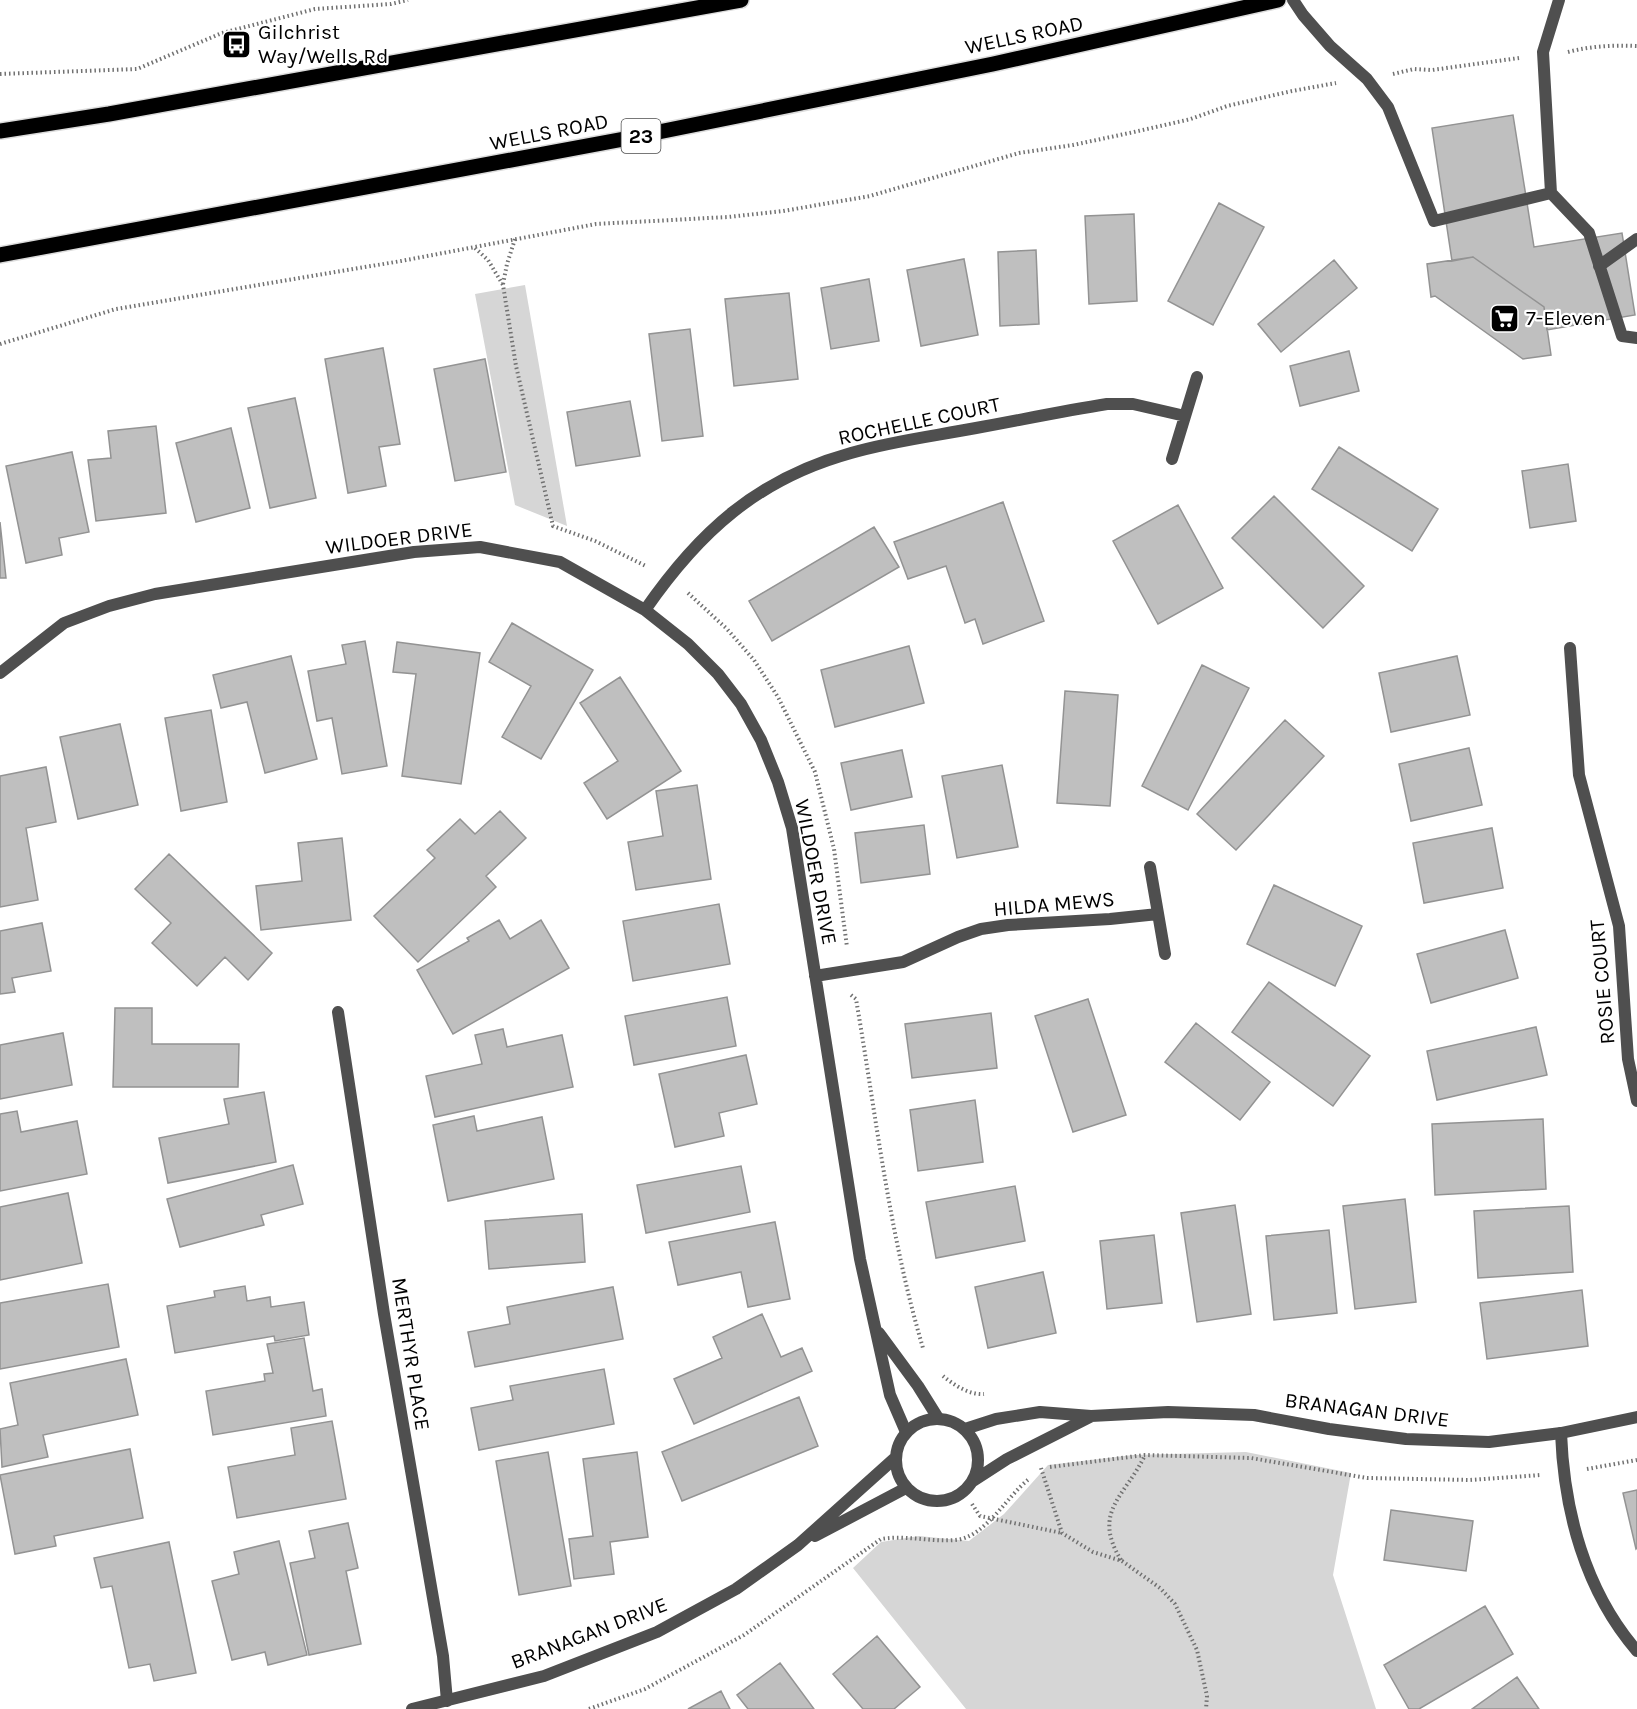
<svg xmlns="http://www.w3.org/2000/svg" width="1637" height="1709" font-family="Karla,sans-serif">
	<style>
		.green { fill: #d6d6d6 }
		.building { fill: #bfbfbf; stroke: #939393; stroke-width: 1.5 }
		.lines { fill: none; stroke-linecap: round; stroke-linejoin: round }
		.primary-casing { stroke: #dbdbdb; stroke-width: 18 }
		.path { stroke: #717171; stroke-width: 4; stroke-dasharray: 1.5 3; stroke-linecap: butt }
		.service { stroke: #4f4f4f; stroke-width: 12 }
		.minor { stroke: #4f4f4f; stroke-width: 12 }
		.tertiary { stroke: #4f4f4f; stroke-width: 12 }
		.primary { stroke: #000; stroke-width: 15 }
		.labels { text-anchor: middle; dominant-baseline: central; stroke-width: 4.5; stroke-linejoin: round; paint-order: stroke }
		.shield { fill: #fff; stroke: #4c4c4c; stroke-width: 1.5 }
		.shield-label { font-size: 20px; font-weight: bold; fill: #000 }
		.poi-label { font-size: 21px; fill: #000; stroke: #fff; text-anchor: start }
		.street-label { font-size: 21px; fill: #000; stroke: #fff }
	</style>
	<rect width="100%" height="100%" fill="#fff"/>
	<!-- green -->
	<path class="green" d="M525 285 567 526 515 505 475 294Z
		M1246 1452 1351 1473 1333 1575 1376 1709H966L853 1568 881 1542 919 1536 969 1541 1004 1514 1048 1465 1133 1455Z"/>
	<!-- building -->
	<path class="building" d="M1513 115 1534 247 1622 233 1635 315 1547 330 1544 307 1473 257 1452 261 1432 128Z
		M1219 203 1264 227 1213 325 1168 301Z
		M1134 214 1137 301 1089 304 1085 216Z
		M1036 250 1039 324 1000 326 998 252Z
		M1473 257 1544 307 1551 355 1523 359 1435 296 1431 297 1427 264Z
		M964 259 978 335 921 346 907 270Z
		M1334 260 1357 288 1281 352 1258 324Z
		M869 279 879 341 831 349 821 288Z
		M789 293 798 379 734 386 725 299Z
		M690 329 703 436 662 441 649 334Z
		M383 348 400 444 379 447 386 486 348 493 325 359Z
		M1349 351 1359 391 1300 406 1290 366Z
		M485 359 506 472 455 481 434 369Z
		M295 398 316 498 270 508 248 408Z
		M630 401 640 456 576 466 567 412Z
		M156 426 166 513 96 521 88 460 111 458 108 431Z
		M231 428 250 508 196 522 176 443Z
		M1339 447 1438 509 1412 551 1312 489Z
		M72 452 89 532 59 538 62 555 26 563 6 466Z
		M1568 464 1576 521 1530 528 1522 471Z
		M1274 496 1364 586 1323 628 1232 538Z
		M1003 502 1044 621 983 644 975 619 965 623 946 566 908 579 894 542Z
		M1178 505 1223 588 1158 624 1113 541Z
		M0 522 6 578H0Z
		M874 527 899 567 772 641 749 601Z
		M512 623 593 670 541 759 502 737 531 686 489 662Z
		M365 641 387 766 342 774 332 718 317 721 308 671 346 664 342 645Z
		M397 642 480 653 461 784 402 776 416 674 393 672Z
		M909 646 924 703 835 727 821 670Z
		M291 656 317 759 265 773 247 702 221 708 213 675Z
		M1457 656 1470 715 1391 732 1379 673Z
		M1202 665 1249 688 1188 810 1142 786Z
		M620 677 681 771 607 819 584 783 618 761 580 703Z
		M1065 691 1118 695 1110 806 1057 803Z
		M211 710 227 802 181 811 165 718Z
		M1285 720 1324 756 1236 850 1197 814Z
		M120 724 138 805 78 819 60 737Z
		M1469 748 1482 805 1411 821 1399 764Z
		M902 750 912 797 851 810 841 763Z
		M1002 765 1018 847 957 858 942 776Z
		M46 767 56 822 26 828 38 900 0 907V776Z
		M697 785 711 879 636 890 628 842 663 836 656 791Z
		M500 811 526 838 486 876 496 887 418 962 374 916 435 858 427 850 460 819 475 834Z
		M924 825 930 874 861 883 855 833Z
		M1492 828 1503 888 1424 903 1413 843Z
		M342 838 351 920 261 930 256 886 302 881 298 843Z
		M169 854 272 953 248 980 225 957 197 986 152 943 171 923 135 889Z
		M1274 885 1362 926 1335 986 1247 944Z
		M719 904 730 964 633 981 623 921Z
		M499 920 510 939 541 920 569 968 453 1034 417 970 469 941 467 938Z
		M42 923 51 971 12 978 15 992 0 994V931Z
		M1505 930 1518 978 1431 1003 1417 954Z
		M1269 982 1370 1056 1333 1106 1232 1032Z
		M727 997 736 1046 634 1065 625 1016Z
		M1088 999 1126 1115 1073 1132 1035 1016Z
		M115 1008H152V1044H239L238 1087H113Z
		M991 1013 997 1068 912 1078 905 1024Z
		M1196 1023 1270 1082 1240 1120 1165 1062Z
		M1536 1027 1547 1075 1437 1100 1427 1051Z
		M503 1029 507 1047 562 1035 573 1087 435 1117 426 1076 482 1064 475 1035Z
		M63 1033 72 1085 0 1099V1045Z
		M746 1055 757 1104 719 1113 724 1136 675 1147 659 1074Z
		M264 1092 276 1162 168 1183 159 1138 229 1124 224 1099Z
		M975 1100 983 1162 918 1171 910 1110Z
		M17 1111 21 1132 77 1121 87 1174 0 1191V1114Z
		M474 1116 477 1131 542 1117 554 1179 448 1201 433 1125Z
		M1543 1119 1546 1189 1435 1195 1432 1124Z
		M293 1165 303 1204 261 1215 264 1225 180 1247 167 1199Z
		M741 1166 750 1212 646 1233 637 1185Z
		M1015 1186 1025 1241 936 1258 926 1202Z
		M68 1193 82 1263 0 1280V1207Z
		M1405 1199 1416 1302 1355 1309 1343 1206Z
		M1235 1205 1251 1314 1197 1322 1181 1213Z
		M1569 1206 1573 1272 1478 1278 1474 1211Z
		M582 1214 585 1262 489 1269 485 1221Z
		M775 1222 790 1299 748 1307 741 1272 678 1285 669 1242Z
		M1329 1230 1337 1313 1274 1320 1266 1236Z
		M1154 1235 1162 1303 1107 1309 1100 1241Z
		M1043 1272 1056 1333 988 1348 975 1287Z
		M108 1284 119 1347 0 1369V1303Z
		M245 1286 247 1301 270 1297 271 1307 304 1302 309 1335 275 1341 274 1336 175 1353 167 1306 215 1297 214 1291Z
		M613 1287 623 1339 475 1367 468 1332 510 1324 507 1307Z
		M1582 1290 1588 1346 1487 1359 1480 1303Z
		M762 1314 781 1357 802 1348 812 1371 694 1424 674 1379 722 1358 713 1337Z
		M304 1338 313 1391 322 1389 326 1416 213 1435 206 1391 265 1381 264 1374 273 1373 267 1344Z
		M126 1359 138 1415 43 1435 48 1457 2 1467 0 1429 18 1425 10 1383Z
		M604 1369 614 1424 479 1450 471 1408 513 1400 510 1386Z
		M799 1397 818 1446 682 1501 662 1452Z
		M332 1421 346 1499 237 1518 228 1467 295 1455 291 1428Z
		M130 1449 143 1518 54 1536 56 1546 15 1554 0 1475Z
		M548 1452 571 1586 519 1595 496 1461Z
		M637 1452 648 1537 610 1542 614 1574 574 1579 569 1539 593 1536 583 1459Z
		M1637 1490V1548L1636 1549 1623 1493Z
		M1391 1510 1473 1521 1466 1571 1384 1560Z
		M348 1523 358 1568 346 1571 361 1644 309 1655 290 1563 315 1558 309 1531Z
		M279 1541 307 1655 268 1665 265 1652 232 1660 212 1581 239 1574 234 1552Z
		M169 1542 196 1673 154 1681 150 1664 129 1668 112 1586 101 1588 94 1558Z
		M1485 1606 1513 1654 1419 1709H1409L1384 1665Z
		M877 1636 920 1687 894 1709H863L833 1674Z
		M780 1663 814 1709H748L737 1695Z
		M1517 1677 1539 1709H1472Z
		M721 1691 730 1709H688Z"/>
	<g class="lines">
		<defs>
			<path id="primary" d="M0 131 109 114 741 0
				M0 255 624 139 993 64 1278 0"/>
		</defs>
		<!-- primary casing -->
		<use href="#primary" class="primary-casing"/>
		<!-- path -->
		<path class="path" d="M1568 52C1591 46 1613 45 1637 46
			M0 74 137 69 222 33 315 9 391 4 408 0
			M1393 74 1414 69 1432 70 1519 58
			M475 248 488 260 503 285 516 366 553 526 595 541 646 566
			M503 284 507 264 515 239
			M0 344 116 309 401 261 596 224 728 217 783 211 870 196 1019 153 1073 145 1134 132 1191 119 1227 106 1292 91 1336 83
			M688 593 727 629 754 660 778 697 815 772 834 849 847 947
			M851 995 856 999C876 1115 889 1234 923 1348
			M943 1376C954 1385 969 1395 984 1394
			M1050 1467 1145 1455 1251 1458 1367 1478 1470 1480 1541 1475
			M1041 1468 1062 1533 1093 1552 1122 1561 1160 1588 1175 1604 1197 1650 1207 1696 1206 1709
			M1587 1469 1637 1460
			M972 1504 980 1516 1062 1533
			M1121 1560C1091 1511 1126 1496 1145 1455
			M589 1709 645 1689 744 1635 881 1539C906 1535 930 1542 955 1540 985 1538 1007 1496 1029 1479"/>
		<!-- service -->
		<path class="service" d="M1293 0 1303 15 1330 46 1367 79 1388 107 1434 221 1551 193 1589 233 1622 336 1637 338
			M1551 193 1543 52 1559 0
			M1599 266 1637 239"/>
		<!-- minor -->
		<path class="minor" d="M1172 459 1197 377
			M645 610C699 532 757 479 851 453 892 441 934 436 976 428 1020 420 1063 411 1107 404H1133L1185 416
			M1570 648 1579 775 1619 926 1628 1059 1637 1101
			M0 673 64 623 109 606 155 594 414 552 480 547 560 562 645 610 688 644 718 674 741 704 761 740 778 782 792 828 860 1259 890 1395 906 1432
			M1150 867 1165 954
			M815 976 903 962 958 937 981 929 1008 925 1110 919 1158 914
			M338 1012 384 1314 443 1656 447 1701
			M879 1333 918 1386 938 1418
			M1561 1433C1564 1511 1585 1591 1637 1651"/>
		<!-- tertiary -->
		<path class="tertiary" d="M896 1460a41 41 0 1 1 82 0a41 41 0 1 1-82 0Z
			M965 1429 996 1419 1040 1412 1091 1416 1168 1412 1254 1415 1329 1429 1406 1439 1489 1442 1561 1433 1637 1417
			M973 1481 1007 1459 1090 1417
			M815 1536 906 1488
			M412 1709 544 1676 657 1632 736 1589 798 1545 895 1458"/>
		<!-- primary -->
		<use href="#primary" class="primary"/>
	</g>
	<!-- icons -->
	<defs>
		<symbol id="bus-square" viewBox="-11 -11 22 22"><rect x="-9" y="-9" width="18" height="18" rx="4" fill="#000" stroke="#fff"/><path d="M-5-6H5V4H4V6H2V4H-2V6H-4V4H-5ZM-3.5-4V0h7V-4ZM-3.5 1.2v1.5H-2V1.2ZM2 1.2v1.5H3.5V1.2Z" fill="#fff"/></symbol>
		<symbol id="supermarket-square" viewBox="-11 -11 22 22"><rect x="-9" y="-9" width="18" height="18" rx="4" fill="#000" stroke="#fff"/><path d="M-6-5.5h2.5l.6 2H6L4.5 2H-2.5L-4.4-4H-6ZM-1.5 3.2a1.3 1.3 0 1 0 .1 0ZM3 3.2a1.3 1.3 0 1 0 .1 0Z" fill="#fff"/></symbol>
	</defs>
	<g fill-rule="evenodd">
		<use href="#bus-square" x="220" y="28" width="33" height="33"/>
		<use href="#supermarket-square" x="1488" y="302" width="33" height="33"/>
	</g>
	<g class="labels">
		<!-- shield labels -->
		<rect class="shield" x="621.5" y="119" width="39" height="34" rx="4.5"/>
		<g class="shield-label">
			<text x="641" y="136">23</text>
		</g>
		<!-- poi labels -->
		<g class="poi-label">
			<text x="258" y="32">Gilchrist<tspan x="258" dy="24">Way/Wells Rd</tspan></text>
			<text x="1526" y="318">7-Eleven</text>
		</g>
		<!-- street labels -->
		<g class="street-label">
			<text transform="translate(1024 35) rotate(-12)">WELLS ROAD</text>
			<text transform="translate(549 132) rotate(-11)">WELLS ROAD</text>
			<text transform="translate(919 421) rotate(-12)">ROCHELLE COURT</text>
			<text transform="translate(399 538) rotate(-7)">WILDOER DRIVE</text>
			<text transform="translate(816 872) rotate(79)">WILDOER DRIVE</text>
			<text transform="translate(1054 904) rotate(-5)">HILDA MEWS</text>
			<text transform="translate(1602 982) rotate(-95)">ROSIE COURT</text>
			<text transform="translate(411 1354) rotate(81)">MERTHYR PLACE</text>
			<text transform="translate(1367 1410) rotate(7)">BRANAGAN DRIVE</text>
			<text transform="translate(589 1633) rotate(-21)">BRANAGAN DRIVE</text>
		</g>
	</g>
</svg>
